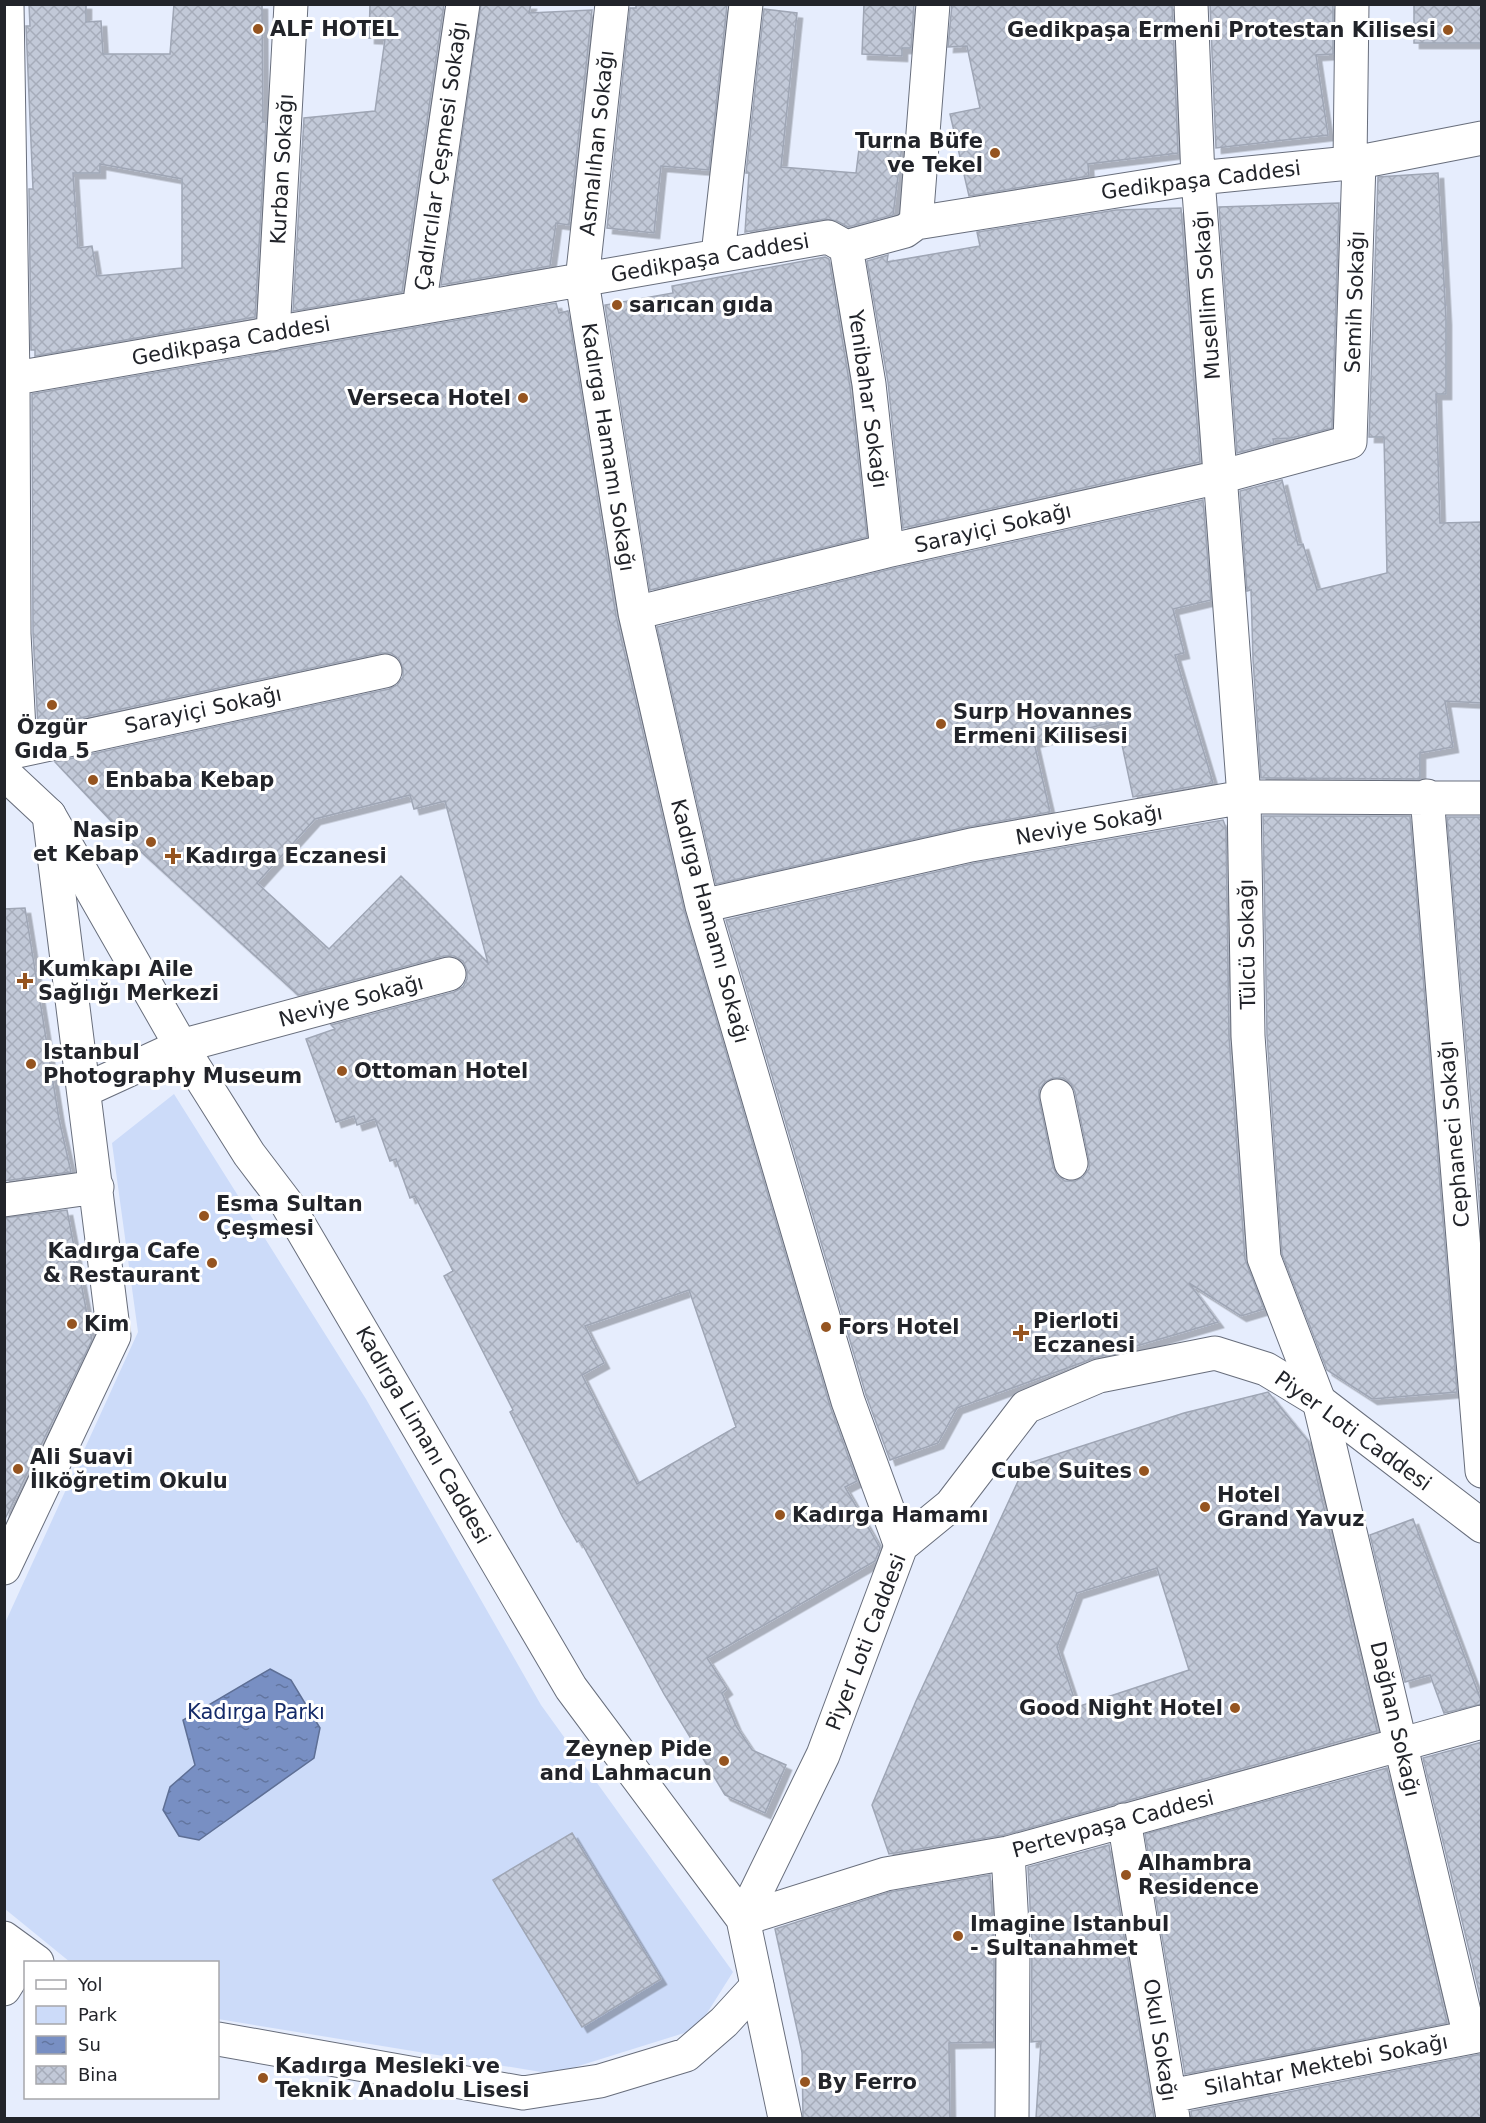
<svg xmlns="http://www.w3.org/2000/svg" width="1486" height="2123" font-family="'DejaVu Sans',sans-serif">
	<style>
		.green { fill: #ccdbf9 }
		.water { fill: url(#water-ripples); stroke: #5e6f95; stroke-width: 1.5 }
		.building { fill: url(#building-cross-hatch); stroke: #9fa6b5; stroke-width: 1.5; fill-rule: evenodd; filter: url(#shadow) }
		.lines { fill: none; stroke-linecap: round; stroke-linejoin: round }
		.minor-casing { stroke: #686e7c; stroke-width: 35 }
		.major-casing { stroke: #686e7c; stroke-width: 35 }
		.minor { stroke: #fff; stroke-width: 33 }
		.major { stroke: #fff; stroke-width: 33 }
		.poi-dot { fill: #955420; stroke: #fff; stroke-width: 2 }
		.labels { text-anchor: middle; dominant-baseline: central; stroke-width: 6; stroke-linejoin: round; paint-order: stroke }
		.poi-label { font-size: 21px; font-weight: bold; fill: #22242a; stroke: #fff; text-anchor: start }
		.street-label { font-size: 21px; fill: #22242a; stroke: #fff }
		.park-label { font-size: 21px; fill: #152b69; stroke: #fff }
	</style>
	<defs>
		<pattern id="water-ripples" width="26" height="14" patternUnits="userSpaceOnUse" patternTransform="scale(1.5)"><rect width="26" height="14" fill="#788fc3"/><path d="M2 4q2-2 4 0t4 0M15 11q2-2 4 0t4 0" fill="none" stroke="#62759f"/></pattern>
		<pattern id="building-cross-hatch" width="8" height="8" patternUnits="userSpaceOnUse" patternTransform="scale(1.5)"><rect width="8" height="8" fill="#c2c9d8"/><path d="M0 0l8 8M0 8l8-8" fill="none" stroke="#a6acba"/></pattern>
		<filter id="shadow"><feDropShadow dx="5.5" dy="5.5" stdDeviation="0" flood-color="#0004"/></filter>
	</defs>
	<rect width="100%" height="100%" fill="#e6edfd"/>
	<!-- green -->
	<path class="green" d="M174 1094 366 1399 541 1705 733 1972 697 2029 553 2074 218 2019V1962H70L5 1909V1623L138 1332 112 1143Z"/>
	<!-- water -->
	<path class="water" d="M270 1669 291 1680 320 1728 314 1758 199 1840 179 1836 163 1810 170 1787 195 1765 183 1720Z"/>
	<!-- building -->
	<path class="building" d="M29 4H86V22L101 21 103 54H170L174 4H262L263 122H266L255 317 35 356V350H31L29 189H33L26 26H30ZM100 164 182 179V268L97 276 92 246 78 248 73 173H100Z
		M370 4H444L402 292 293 311 304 118 375 111 385 39 369 38Z
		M481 4H531L529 13 592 10 569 225 556 223 550 266 441 285Z
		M636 4 727 5 709 170 661 166 654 233 607 228 630 8H636Z
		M864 4H914L911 48H902V56L862 54Z
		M952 4H1172L1178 153 1088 164 1089 176 969 196 950 114 980 108 967 46 948 47Z
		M1210 4H1333V54L1316 55 1328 135 1216 148Z
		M1414 4H1482V43H1414Z
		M764 9 797 13 781 167 856 173 861 133 903 138 893 215 848 227 837 221 825 219 745 232 749 173H746Z
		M1438 173 1446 319V394H1436L1440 523 1482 522V703L1445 701 1453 747 1420 753V779L1261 778 1253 659 1251 590 1247 591 1240 491 1282 480 1298 545 1303 544 1317 590 1387 573 1384 437H1369L1378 177Z
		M1339 203 1332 428 1291 438 1273 439 1274 443 1237 453 1219 207Z
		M1181 208 1200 462 903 528 888 382 867 261 888 255 887 262 980 246 977 232 1116 210Z
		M825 257 829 259 850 387 867 537 650 590 605 305 673 293 672 286Z
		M556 303 559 313 568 311 616 616 684 910 830 1406 857 1481 845 1487 880 1548 875 1561 707 1658 727 1689 722 1693 736 1726 752 1750 786 1765 765 1813 725 1795 664 1694 580 1540 577 1542 562 1516 510 1412 513 1410 444 1276 453 1271 415 1196 410 1198 396 1159 390 1161 375 1119 357 1125 354 1116 336 1122 306 1039 335 1029 331 1025 454 992 463 987 467 979V970L463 961 454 956H444L298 995 112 825 113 823 55 762 389 689 397 685 403 677V668L399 659 391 653H381L38 727 33 633 32 394ZM410 795 414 809 445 801 488 963 401 876 329 949 257 883 315 819ZM689 1290 736 1427 637 1484 582 1375 604 1363 585 1326Z
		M1203 500 1211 600 1173 609 1184 653 1175 655 1213 783 1133 797 1117 721 1034 742 1050 812 967 827 716 884 657 627 891 569Z
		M1263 816H1410L1457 1392 1372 1399 1327 1370 1282 1254 1267 1035Z
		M1447 817H1482V1234Z
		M1223 820 1226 828 1229 1037 1245 1259 1264 1309 1241 1316 1189 1283 1218 1322 1092 1359 957 1408 938 1443 890 1460 866 1395 726 920 975 863ZM1053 1078H1063L1071 1084 1075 1092 1089 1160V1169L1083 1177 1075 1181H1065L1057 1175 1053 1167 1039 1099V1090L1045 1082Z
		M25 908 59 1119 71 1172 4 1181V909Z
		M67 1210 92 1340 4 1521V1218Z
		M1268 1392 1308 1441 1377 1731 1004 1835 889 1854 872 1805 916 1701 1026 1464 1184 1413ZM1157 1568 1189 1670 1077 1707 1057 1647 1077 1593Z
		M1413 1519 1482 1703V1704L1444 1713 1430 1675 1405 1682 1370 1535Z
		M1482 1742V2004L1423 1758Z
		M1387 1768 1447 2023 1185 2074 1145 1834Z
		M572 1833 661 1979 582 2027 493 1880Z
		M1109 1845 1154 2118H1036L1041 2041 1031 2042 1032 1944 1028 1867Z
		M990 1875 994 1945V2042L949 2043 950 2118H803L802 2052 775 1929 890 1892Z
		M1482 2054V2118H1191V2111Z"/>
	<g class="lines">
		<defs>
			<path id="minor" d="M7 4 13 379 14 634 20 749
				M612 4 582 281 635 613 702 906 848 1401 901 1546
				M1191 4 1198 178 1244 797 1248 1036 1264 1258 1319 1401 1470 2037
				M1350 162 1352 4
				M916 223 933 4
				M846 247 869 384 887 551
				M718 255 746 4
				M419 308 463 4
				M273 334 291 4
				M4 380 828 237 846 247 905 231 916 223 1198 178 1359 162 1482 138
				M635 613 887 551 1220 477 1350 442 1359 162
				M4 754 385 671
				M1427 796 1482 1471
				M702 906 971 845 1244 797 1482 798
				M85 1090 181 1046 449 974
				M1057 1096 1071 1163
				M4 1200 97 1187
				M4 1568 114 1336 49 815
				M1124 1820 1173 2118
				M1008 1853 1013 1945 1012 2118
				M743 1919 886 1874 1008 1853 1482 1722
				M4 1938 37 1962
				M4 1989 26 1954
				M218 2039 523 2093 600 2081 686 2055 724 2022 757 1986
				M1170 2096 1482 2035"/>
			<path id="major" d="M4 773 49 815 181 1046 249 1154 287 1204 571 1688 743 1919 785 2118
				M743 1919 823 1755 901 1546 951 1505 1026 1407 1099 1376 1215 1353 1266 1369 1319 1401 1482 1526"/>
		</defs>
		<!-- minor casing -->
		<use href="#minor" class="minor-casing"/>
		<!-- major casing -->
		<use href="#major" class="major-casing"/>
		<!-- minor -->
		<use href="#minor" class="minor"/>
		<!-- major -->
		<use href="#major" class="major"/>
	</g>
	<!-- markers -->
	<g class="poi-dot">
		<circle cx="258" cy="29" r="6"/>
		<circle cx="1448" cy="30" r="6"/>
		<circle cx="995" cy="153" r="6"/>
		<circle cx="617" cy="305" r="6"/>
		<circle cx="523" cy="398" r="6"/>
		<circle cx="52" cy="705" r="6"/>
		<circle cx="941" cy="724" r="6"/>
		<circle cx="93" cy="780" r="6"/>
		<circle cx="151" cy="842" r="6"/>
		<path d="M170 847h6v6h6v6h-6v6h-6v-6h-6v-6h6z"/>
		<path d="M22 972h6v6h6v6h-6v6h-6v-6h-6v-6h6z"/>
		<circle cx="31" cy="1064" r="6"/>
		<circle cx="342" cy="1071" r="6"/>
		<circle cx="204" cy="1216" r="6"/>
		<circle cx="212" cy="1263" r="6"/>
		<circle cx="72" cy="1324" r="6"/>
		<circle cx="826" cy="1327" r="6"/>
		<path d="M1018 1324h6v6h6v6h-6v6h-6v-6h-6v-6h6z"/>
		<circle cx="18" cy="1469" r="6"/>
		<circle cx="1144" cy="1471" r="6"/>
		<circle cx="1205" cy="1507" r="6"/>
		<circle cx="780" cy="1515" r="6"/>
		<circle cx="1235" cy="1708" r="6"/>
		<circle cx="724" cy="1761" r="6"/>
		<circle cx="1126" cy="1875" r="6"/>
		<circle cx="958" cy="1936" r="6"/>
		<circle cx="263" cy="2078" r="6"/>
		<circle cx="805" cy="2082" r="6"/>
	</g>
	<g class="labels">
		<!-- poi labels -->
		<g class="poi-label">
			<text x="270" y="29">ALF HOTEL</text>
			<text x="1436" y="30" text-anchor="end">Gedikpaşa Ermeni Protestan Kilisesi</text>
			<text x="983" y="141" text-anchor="end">Turna Büfe<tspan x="983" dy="24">ve Tekel</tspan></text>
			<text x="629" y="305">sarıcan gıda</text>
			<text x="511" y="398" text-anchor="end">Verseca Hotel</text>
			<text x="953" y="712">Surp Hovannes<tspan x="953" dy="24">Ermeni Kilisesi</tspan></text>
			<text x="52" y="727" text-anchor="middle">Özgür<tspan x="52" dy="24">Gıda 5</tspan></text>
			<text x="105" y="780">Enbaba Kebap</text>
			<text x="139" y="830" text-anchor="end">Nasip<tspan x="139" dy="24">et Kebap</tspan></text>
			<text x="185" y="856">Kadırga Eczanesi</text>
			<text x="38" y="969">Kumkapı Aile<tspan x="38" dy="24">Sağlığı Merkezi</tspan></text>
			<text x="43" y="1052">Istanbul<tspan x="43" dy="24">Photography Museum</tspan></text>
			<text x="354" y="1071">Ottoman Hotel</text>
			<text x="216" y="1204">Esma Sultan<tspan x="216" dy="24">Çeşmesi</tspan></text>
			<text x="200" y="1251" text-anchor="end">Kadırga Cafe<tspan x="200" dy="24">&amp; Restaurant</tspan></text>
			<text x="1033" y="1321">Pierloti<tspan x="1033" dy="24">Eczanesi</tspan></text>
			<text x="84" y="1324">Kim</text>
			<text x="838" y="1327">Fors Hotel</text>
			<text x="30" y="1457">Ali Suavi<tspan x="30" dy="24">İlköğretim Okulu</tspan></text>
			<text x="1132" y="1471" text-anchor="end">Cube Suites</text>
			<text x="1217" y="1495">Hotel<tspan x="1217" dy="24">Grand Yavuz</tspan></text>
			<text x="792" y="1515">Kadırga Hamamı</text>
			<text x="1223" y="1708" text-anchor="end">Good Night Hotel</text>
			<text x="712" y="1749" text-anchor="end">Zeynep Pide<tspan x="712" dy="24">and Lahmacun</tspan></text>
			<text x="1138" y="1863">Alhambra<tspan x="1138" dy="24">Residence</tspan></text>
			<text x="970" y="1924">Imagine Istanbul<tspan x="970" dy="24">- Sultanahmet</tspan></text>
			<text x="275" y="2066">Kadırga Mesleki ve<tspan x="275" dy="24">Teknik Anadolu Lisesi</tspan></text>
			<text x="817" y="2082">By Ferro</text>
		</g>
		<!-- street labels -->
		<g class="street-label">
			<text transform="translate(597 143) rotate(-84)">Asmalıhan Sokağı</text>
			<text transform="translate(441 156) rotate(-82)">Çadırcılar Çeşmesi Sokağı</text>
			<text transform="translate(282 169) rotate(-87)">Kurban Sokağı</text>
			<text transform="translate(1201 180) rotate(-7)">Gedikpaşa Caddesi</text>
			<text transform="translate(710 258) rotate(-10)">Gedikpaşa Caddesi</text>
			<text transform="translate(1207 295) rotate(-94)">Musellim Sokağı</text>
			<text transform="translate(1355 302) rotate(-88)">Semih Sokağı</text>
			<text transform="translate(231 341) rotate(-10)">Gedikpaşa Caddesi</text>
			<text transform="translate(868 399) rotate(82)">Yenibahar Sokağı</text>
			<text transform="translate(608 447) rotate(81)">Kadırga Hamamı Sokağı</text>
			<text transform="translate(993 528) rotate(-13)">Sarayiçi Sokağı</text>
			<text transform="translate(203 710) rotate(-12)">Sarayiçi Sokağı</text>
			<text transform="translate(1089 825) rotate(-10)">Neviye Sokağı</text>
			<text transform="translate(710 921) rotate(75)">Kadırga Hamamı Sokağı</text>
			<text transform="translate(1247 944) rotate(-91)">Tülcü Sokağı</text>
			<text transform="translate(351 1001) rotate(-15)">Neviye Sokağı</text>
			<text transform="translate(1454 1134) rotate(-95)">Cephaneci Sokağı</text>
			<text transform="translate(1353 1431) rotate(36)">Piyer Loti Caddesi</text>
			<text transform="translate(423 1435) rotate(60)">Kadırga Limanı Caddesi</text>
			<text transform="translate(866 1642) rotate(-69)">Piyer Loti Caddesi</text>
			<text transform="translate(1395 1719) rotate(77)">Dağhan Sokağı</text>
			<text transform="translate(1113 1824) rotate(-15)">Pertevpaşa Caddesi</text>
			<text transform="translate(1160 2040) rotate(81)">Okul Sokağı</text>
			<text transform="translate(1326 2065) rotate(-11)">Silahtar Mektebi Sokağı</text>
		</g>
		<!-- park labels -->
		<g class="park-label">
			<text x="256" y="1712">Kadırga Parkı</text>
		</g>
	</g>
	<!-- border -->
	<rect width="1486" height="2123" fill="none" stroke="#22242a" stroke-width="12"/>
	<!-- legend -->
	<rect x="24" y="1961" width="195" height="138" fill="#ffffff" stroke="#a7a7aa" stroke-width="1.5"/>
	<rect x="36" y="1980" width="30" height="9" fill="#ffffff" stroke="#a7a7aa" stroke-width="1.5"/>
	<text x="78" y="1991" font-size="18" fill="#22242a">Yol</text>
	<rect x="36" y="2006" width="30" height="18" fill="#ccdbf9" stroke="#a7a7aa" stroke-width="1.5"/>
	<text x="78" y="2021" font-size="18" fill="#22242a">Park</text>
	<rect x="36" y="2036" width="30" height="18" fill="url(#water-ripples)" stroke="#a7a7aa" stroke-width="1.5"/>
	<text x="78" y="2051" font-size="18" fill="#22242a">Su</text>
	<rect x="36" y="2066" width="30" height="18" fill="url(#building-cross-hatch)" stroke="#a7a7aa" stroke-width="1.5"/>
	<text x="78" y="2081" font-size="18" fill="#22242a">Bina</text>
</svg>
